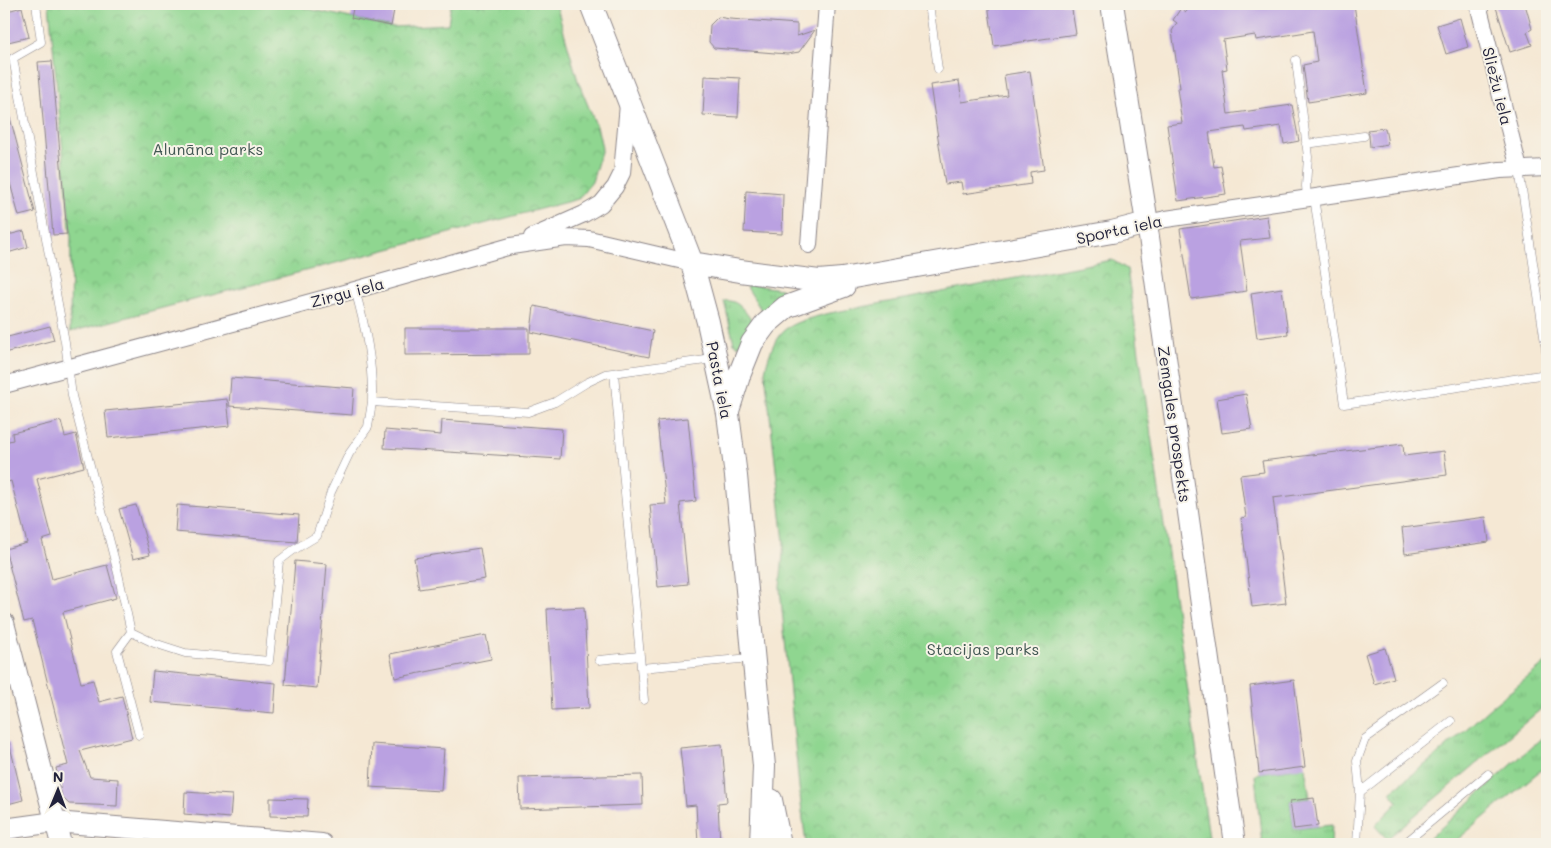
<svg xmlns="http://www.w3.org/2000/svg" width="1551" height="848" font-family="Mali,sans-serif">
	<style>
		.grass { fill: url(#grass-tufts); stroke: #587c66 }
		.park { fill: url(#park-crowns); stroke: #587c66 }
		.building { fill: #baa1e1 }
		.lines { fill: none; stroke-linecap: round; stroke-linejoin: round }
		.service-casing { stroke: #8c8588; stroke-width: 9 }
		.minor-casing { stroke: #8c8588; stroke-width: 18 }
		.tertiary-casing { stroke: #8c8588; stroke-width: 22 }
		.secondary-casing { stroke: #8c8588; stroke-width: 24 }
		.service { stroke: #fff; stroke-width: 8 }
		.minor { stroke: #fff; stroke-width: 16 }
		.tertiary { stroke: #fff; stroke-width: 20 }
		.secondary { stroke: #fff; stroke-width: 22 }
		.labels { text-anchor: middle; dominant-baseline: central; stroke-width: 4; stroke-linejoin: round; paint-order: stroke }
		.street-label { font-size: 16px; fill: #22223b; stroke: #f7f3e8 }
		.park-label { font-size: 16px; fill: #435854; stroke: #f7f3e8 }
	</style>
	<defs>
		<pattern id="grass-tufts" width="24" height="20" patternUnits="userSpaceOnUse" patternTransform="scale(1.25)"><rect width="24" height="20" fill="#8fd690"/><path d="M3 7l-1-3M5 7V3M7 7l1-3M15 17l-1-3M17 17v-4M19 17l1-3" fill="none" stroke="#7bb77d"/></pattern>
		<pattern id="park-crowns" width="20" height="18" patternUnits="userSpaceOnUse" patternTransform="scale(1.25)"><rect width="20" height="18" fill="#8fd690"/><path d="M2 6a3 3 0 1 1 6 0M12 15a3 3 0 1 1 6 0" fill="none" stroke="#7bb77d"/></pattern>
	</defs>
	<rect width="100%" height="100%" fill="#f7f3e8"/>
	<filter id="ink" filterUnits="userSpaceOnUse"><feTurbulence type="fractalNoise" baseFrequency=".02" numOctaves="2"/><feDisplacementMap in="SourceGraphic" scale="10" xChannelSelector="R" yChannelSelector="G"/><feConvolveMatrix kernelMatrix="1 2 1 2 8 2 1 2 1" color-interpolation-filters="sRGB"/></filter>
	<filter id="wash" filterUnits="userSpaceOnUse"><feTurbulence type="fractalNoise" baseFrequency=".0096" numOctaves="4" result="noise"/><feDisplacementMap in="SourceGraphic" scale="20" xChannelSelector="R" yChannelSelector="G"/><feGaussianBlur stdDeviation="1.12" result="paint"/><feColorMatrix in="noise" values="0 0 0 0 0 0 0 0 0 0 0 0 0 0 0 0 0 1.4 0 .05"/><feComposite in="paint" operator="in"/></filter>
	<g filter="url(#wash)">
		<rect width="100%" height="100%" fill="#f5e8d4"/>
		<!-- grass -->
		<path class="grass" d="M745 284 781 289 784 293 783 298 763 313Z
			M724 301C740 299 746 314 755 325L739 346 734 343Z
			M1547 662V704L1387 839 1375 826 1398 802 1390 792 1436 756 1491 707Z
			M1547 733V765L1452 844H1423Z
			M1305 767 1310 798 1290 801 1294 829 1332 825 1331 844H1262L1255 775 1259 773Z"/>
		<!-- park -->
		<path class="park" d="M49 4H304V8L393 27 448 24 451 4H556L578 81 598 130 602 148 592 182 578 199 355 258 70 332 71 237Z
			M1112 260 1127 269 1210 844H806L799 787 780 588 784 542 765 371C776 325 788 324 830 313Z"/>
		<g id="blocks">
			<!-- building -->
			<path class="building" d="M354 4H364L394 10 391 26 351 18Z
				M988 4H1071L1076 34 994 46Z
				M1199 4H1267L1268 7 1292 4H1354L1367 93 1308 102 1303 65 1317 62 1313 31 1256 40 1255 35 1223 40 1227 69 1222 70 1228 114 1292 105 1299 141 1284 144 1281 126 1246 131 1245 127 1209 132 1214 167 1221 166 1226 194 1178 201 1167 125 1182 123 1177 88H1180L1172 31 1177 23 1173 20 1181 8 1186 12 1191 5Z
				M1495 4H1525L1532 29 1527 32 1532 45 1510 52Z
				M22 7 29 37 4 43V12Z
				M718 17 730 19 797 24V36L815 30 799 52 787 54 714 48 709 42 710 25Z
				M1460 18 1468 47 1446 54 1437 25Z
				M52 61 67 234 53 235 38 62Z
				M1030 71 1044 170 1030 172 1031 184 963 194 961 182 945 184 930 85 959 81 962 102 1007 95 1004 75Z
				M705 76 740 78 738 117 703 115Z
				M4 110H8L35 212 19 216 4 161Z
				M1385 128 1388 144 1370 147 1369 135 1367 130Z
				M746 191 783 194 782 234 744 232Z
				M1267 216 1270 238 1240 241 1247 291 1191 299 1180 229Z
				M24 231 28 247 4 254V236Z
				M1282 288 1288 334 1257 338 1251 293Z
				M534 306 653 331 649 357 531 332Z
				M50 326 54 340 4 353V338Z
				M405 328H529V354L405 355Z
				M231 378 354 388 352 415 229 406Z
				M1246 394 1252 429 1222 433 1217 399Z
				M227 399 230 426 108 438 105 411Z
				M688 418 696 501 680 503 688 584 658 587 650 505 666 504 657 421Z
				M442 420 562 429 560 459 384 448 385 430 441 435Z
				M61 421 65 437 76 434 84 467 37 479 52 537 42 540 52 579 107 565 116 598 63 612 81 683 93 680 99 702 122 696 132 738 80 751 90 777 118 779 117 806 69 804 62 797 56 768 68 765 32 620 24 622 5 549 27 543 11 481 4 483V442L13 440 12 433Z
				M1403 444 1404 456 1444 451 1447 475 1273 498 1286 603 1252 607 1241 518 1246 517 1240 475 1264 472 1262 461Z
				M136 505 150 555 133 559 119 509Z
				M177 505 299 515 297 542 175 532Z
				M1486 517 1489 542 1405 554 1402 528Z
				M480 548 485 579 419 589 414 558Z
				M295 561 327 564 317 688 285 685Z
				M584 607 589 708 552 710 547 609Z
				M486 635 491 659 395 678 390 654Z
				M1385 648 1394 678 1374 684 1365 654Z
				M153 671 276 683 274 713 150 702Z
				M1294 680 1305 767 1259 773 1250 686Z
				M9 742 23 800 4 805V743Z
				M372 744 444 749 441 791 370 787Z
				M722 744 727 802 718 803 720 844H698L696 805 686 806 680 748Z
				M642 775 643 805 520 809 519 778Z
				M185 792 232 795 230 818 184 814Z
				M270 798 308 799 307 817 270 816Z
				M1314 798 1318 826 1294 829 1290 801Z"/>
		</g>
	</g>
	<g filter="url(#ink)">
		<use href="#blocks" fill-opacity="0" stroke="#8c8588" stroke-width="1"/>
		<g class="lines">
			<defs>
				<path id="service" d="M36 4 41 42 13 58 65 342 72 396 118 573 131 632 154 643 185 653 269 661 279 561 292 551 317 536 331 492 349 454 368 427 372 402
					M929 4 938 69
					M1296 60 1308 157 1306 186 1307 198
					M1306 144 1364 136
					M1519 169 1547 356
					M1314 197 1344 404 1547 374
					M355 290C366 328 373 363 372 402L528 412 555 402 586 383 605 374 713 359
					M614 373 644 700
					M131 632 117 651 139 735
					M599 660 640 656
					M641 668 751 658
					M1360 792 1451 721
					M1357 844 1360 792 1357 761 1365 739 1443 683
					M1404 844 1488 774"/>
				<path id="minor" d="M1478 4 1519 169
					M1147 223 1166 219 1500 170 1547 168
					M532 237 584 214 601 204 615 187 622 173 628 104
					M809 245 827 4
					M4 385 355 290 511 246 566 238 589 239 692 263"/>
				<path id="tertiary" d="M1147 223 1235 844
					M4 623 61 844
					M4 829 55 822 322 844"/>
				<path id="secondary" d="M591 4 692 263 708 322 728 414 736 476 764 766 761 844
					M692 263 740 271 819 281 842 279 1112 232 1147 223 1112 4
					M728 411 740 373 752 343 766 324 786 307 844 286
					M771 800 780 844"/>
			</defs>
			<!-- service casing -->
			<use href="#service" class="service-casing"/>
			<!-- minor casing -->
			<use href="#minor" class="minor-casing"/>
			<!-- tertiary casing -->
			<use href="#tertiary" class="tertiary-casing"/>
			<!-- secondary casing -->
			<use href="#secondary" class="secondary-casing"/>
			<!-- service -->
			<use href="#service" class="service"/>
			<!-- minor -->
			<use href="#minor" class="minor"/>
			<!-- tertiary -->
			<use href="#tertiary" class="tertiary"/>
			<!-- secondary -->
			<use href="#secondary" class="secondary"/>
		</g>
	</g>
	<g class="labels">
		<!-- street labels -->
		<g class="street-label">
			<text transform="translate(1498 86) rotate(76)">Sliežu iela</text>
			<text transform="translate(1119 229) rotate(-12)">Sporta iela</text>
			<text transform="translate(347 292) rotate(-15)">Zirgu iela</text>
			<text transform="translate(720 380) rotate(79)">Pasta iela</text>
			<text transform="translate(1175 424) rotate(82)">Zemgales prospekts</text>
		</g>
		<!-- park labels -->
		<g class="park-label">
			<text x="208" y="148">Alunāna parks</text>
			<text x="983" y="648">Stacijas parks</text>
		</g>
	</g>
	<!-- margin -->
	<rect width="1551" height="848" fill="none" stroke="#f7f3e8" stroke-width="20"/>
	<!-- north arrow -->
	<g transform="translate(58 790) rotate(1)" stroke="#f7f3e8" stroke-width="4" paint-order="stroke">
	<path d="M0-4L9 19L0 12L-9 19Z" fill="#22223b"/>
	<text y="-8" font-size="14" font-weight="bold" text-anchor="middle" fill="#22223b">N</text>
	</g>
</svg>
